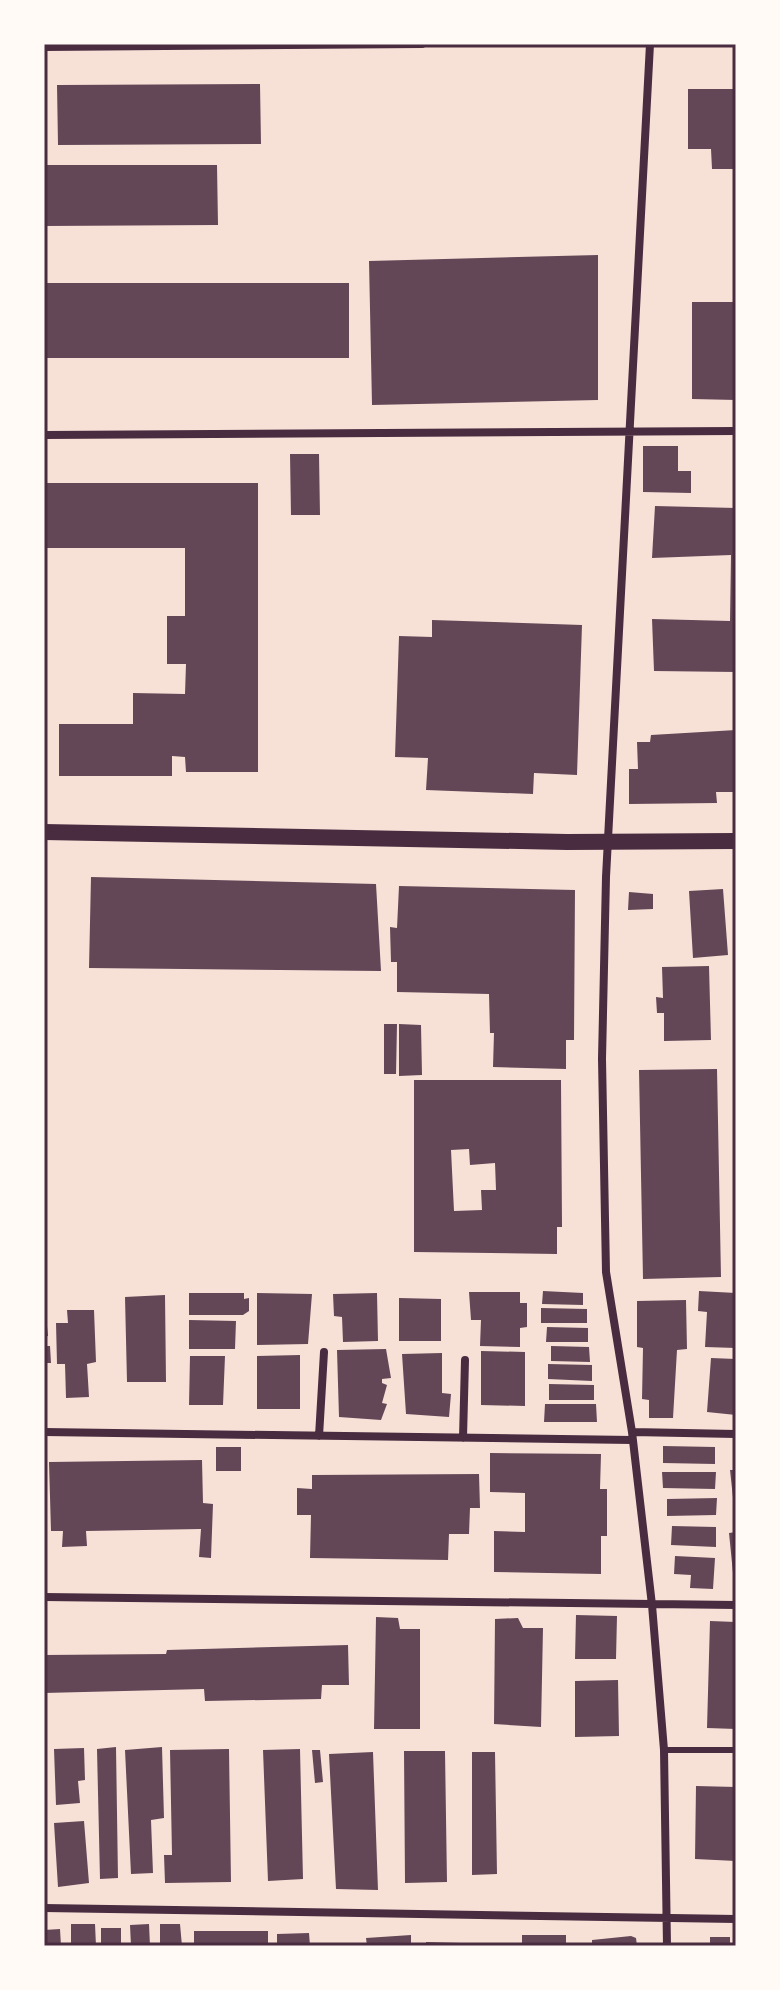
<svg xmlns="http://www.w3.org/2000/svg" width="780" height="1990" font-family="Overpass,sans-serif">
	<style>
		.building { fill: #644757; fill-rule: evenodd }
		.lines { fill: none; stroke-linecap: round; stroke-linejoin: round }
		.service { stroke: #4a2c40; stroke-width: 6 }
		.minor { stroke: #4a2c40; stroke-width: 8 }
		.secondary { stroke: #4a2c40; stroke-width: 16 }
		.neatline { fill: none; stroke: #4a2c40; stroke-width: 3 }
	</style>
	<rect width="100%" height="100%" fill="#f7e1d7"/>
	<!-- building -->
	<path class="building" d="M260 84 261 144 58 145 57 85Z
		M688 89H736V169H712L711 149H688Z
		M44 165H217L218 225 44 226Z
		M598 255V400L372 405 369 261Z
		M44 283H349V358H44Z
		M692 302H736V400L692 399Z
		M643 446H678V471H691V493L643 492Z
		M290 454H319L320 515H291Z
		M44 483H258V772H186L185 757 172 756V776H59V724H133V693L185 694 186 664H167V616H185V548H44Z
		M655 506 736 508V672L654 671 652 619 730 621 731 555 652 558Z
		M432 620 582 625 577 775 534 773 533 794 426 790 428 758 395 757 399 636 432 637Z
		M736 730V792H716L717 803 629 804V769H638L637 742H650L651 735Z
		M91 877 376 884 381 971 89 968Z
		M399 886 575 890 574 1040H566V1069L493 1067 494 1033H490L489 994 397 992V962H391L390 927 397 928Z
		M723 889 728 955 693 958 689 891Z
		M629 892 653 894V909L628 910Z
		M709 966 711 1040 664 1041V1013H657L656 997 663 998 662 967Z
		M384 1024H397L396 1074H384Z
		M399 1024 421 1025 422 1075 399 1076Z
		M717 1069 721 1277 643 1279 639 1070Z
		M414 1080H561L562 1227H557V1254L414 1252ZM469 1149 470 1165 495 1163 496 1190H481L482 1210 454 1211 451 1150Z
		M543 1291 583 1293V1305L542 1304Z
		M699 1291 736 1293V1348L705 1347 707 1312 698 1311Z
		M469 1292H520V1303H527V1327L520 1328V1347L480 1346 481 1320H471Z
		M189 1293H244V1299L249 1298V1311L243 1315H189Z
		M257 1293 312 1294 308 1344 257 1345Z
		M377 1293 378 1341 343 1342 342 1317 334 1316 333 1294Z
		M165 1295 166 1382H127L125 1297Z
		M44 1296 48 1336H44Z
		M399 1298 441 1299V1341H399Z
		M686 1300 687 1349 677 1350 673 1418H649V1400L642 1399 643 1348 637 1347V1301Z
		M541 1308 587 1309V1323H541Z
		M67 1310H94L96 1362 87 1364 89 1397 66 1398 65 1364H57L56 1323H68Z
		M189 1320 236 1321 235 1349H189Z
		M547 1327 588 1328V1342H546Z
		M44 1346H50L51 1363H44Z
		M551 1346 589 1347 590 1362 551 1361Z
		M386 1349 391 1378 382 1379V1383L387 1385 382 1403 387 1404 381 1420 339 1417 337 1350Z
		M481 1351 525 1352V1406L481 1405Z
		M442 1353V1393L451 1394 449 1417 406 1414 402 1354Z
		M300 1355V1409H257V1356Z
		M190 1356H225L223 1405H189Z
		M711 1358 736 1359V1415L707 1412Z
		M548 1364 592 1365V1381L548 1379Z
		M549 1384 594 1385V1400H549Z
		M545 1404H596L597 1422H544Z
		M663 1446 715 1447V1464L663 1463Z
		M216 1447H241V1471H216Z
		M490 1453 601 1454 600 1489H607V1536H601V1574L494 1572V1531L525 1532V1493L490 1492Z
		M202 1460 203 1503 213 1504 211 1558 199 1557 201 1529 86 1531 87 1546 62 1547 63 1531H51L49 1462Z
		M730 1470H736V1507H734Z
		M662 1472H716L715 1489 663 1488Z
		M479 1474 480 1508H470L469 1534H449L448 1560 310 1558 311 1515H297V1488L312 1489V1475Z
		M717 1498 716 1515 667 1516V1499Z
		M672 1526 716 1527V1547L671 1545Z
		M736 1532V1572L733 1573 729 1533Z
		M675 1556 715 1558 713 1589 690 1588 691 1575 674 1574Z
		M576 1615 617 1616 616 1659H575Z
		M376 1617 398 1618 400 1629H420V1729H374Z
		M518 1618 523 1628H543L541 1727 494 1724 495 1619Z
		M710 1621 736 1622V1729L707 1728Z
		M348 1645 349 1685H322L321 1699 205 1701 204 1689 44 1693V1655L166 1654 167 1650Z
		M618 1680 619 1736 575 1737V1681Z
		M116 1747 118 1878 100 1879 97 1749Z
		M162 1747 164 1818 151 1820 153 1873 131 1874 125 1750Z
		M84 1748 85 1780 78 1781 80 1803 56 1805 54 1749Z
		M229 1749 231 1882 165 1883 164 1855H172L170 1750Z
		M300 1749 303 1879 268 1881 263 1750Z
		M312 1750H320L323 1782 315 1783Z
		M404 1751H445L447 1882 405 1883Z
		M373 1752 378 1890 336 1889 329 1754Z
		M472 1752H495L497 1874 472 1875Z
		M696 1786 736 1787V1861L695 1859Z
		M84 1821 89 1883 58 1887 54 1823Z
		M71 1924H95L96 1946H71Z
		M149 1924 150 1946H131L130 1925Z
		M160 1924H180L182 1946H160Z
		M101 1928H121V1946H101Z
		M60 1929 61 1946H44V1930Z
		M194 1931H268V1946H194Z
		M309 1933 310 1946H277V1934Z
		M411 1935V1946H367L366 1938Z
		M522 1935H566V1946H522Z
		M631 1936 636 1938 637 1946H592V1940Z
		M710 1937H730V1946H710Z
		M426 1942 461 1943V1946H426Z"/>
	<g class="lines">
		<!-- service -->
		<path class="service" d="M664 1750H736"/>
		<!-- minor -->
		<path class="minor" d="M650 44 606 877 602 1059 606 1272 632 1432 652 1605 664 1750 667 1946
			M44 47 422 44
			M44 435 736 431
			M44 1432 632 1440
			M632 1432 736 1434
			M319 1436 324 1352
			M463 1438 465 1360
			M44 1597 736 1605
			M44 1908 736 1919"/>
		<!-- secondary -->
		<path class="secondary" d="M44 832 567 842 736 841"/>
	</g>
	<!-- border -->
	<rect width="780" height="1990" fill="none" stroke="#fffaf5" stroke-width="92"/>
	<rect x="46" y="46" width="688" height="1898" class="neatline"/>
</svg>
